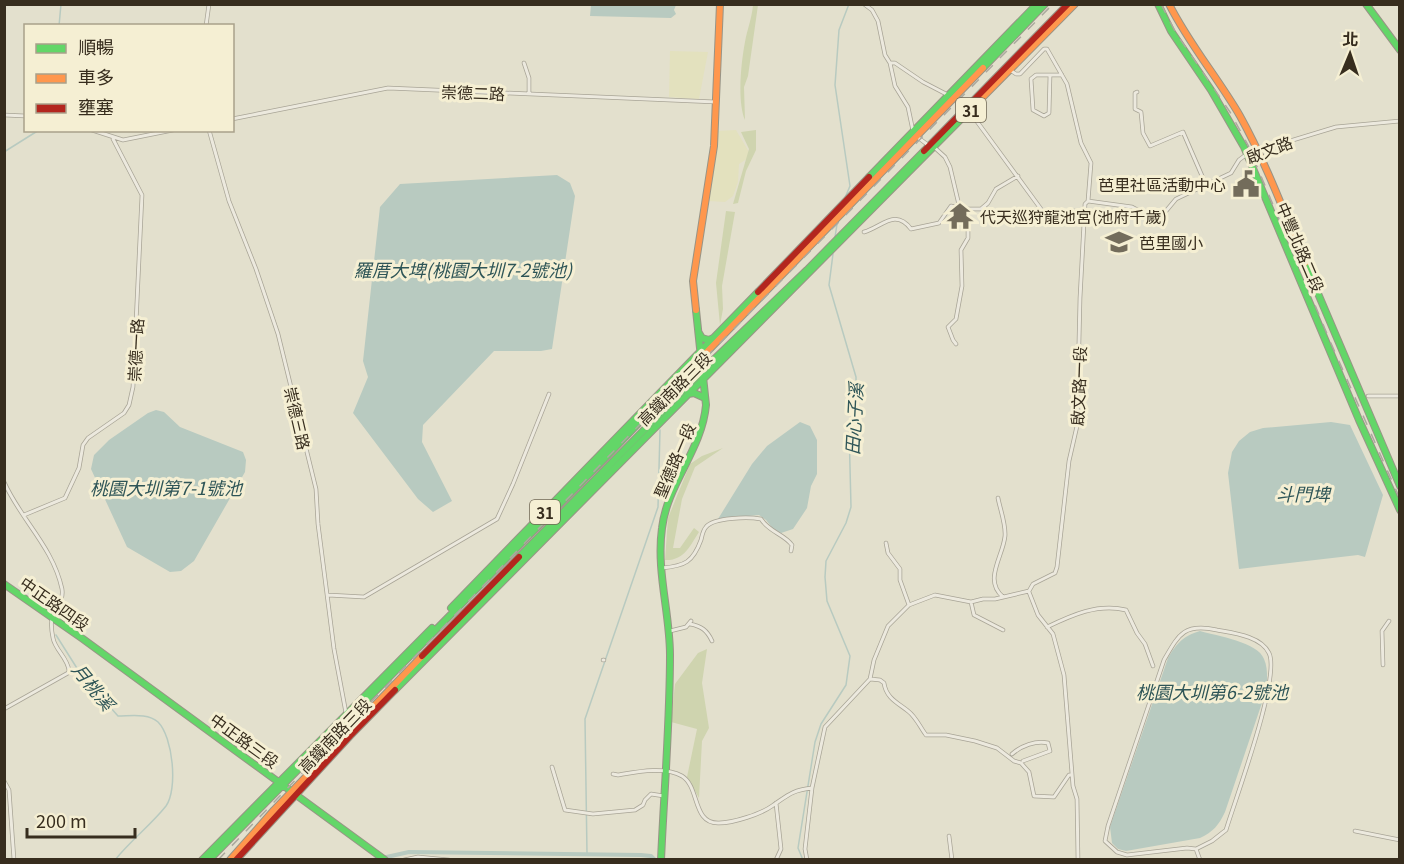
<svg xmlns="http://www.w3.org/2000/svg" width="1404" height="864" font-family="Georgia,'Noto Sans TC',serif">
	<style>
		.farmland { fill: #e3e1be }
		.green { fill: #cfd4af }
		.water { fill: #b8cac0 }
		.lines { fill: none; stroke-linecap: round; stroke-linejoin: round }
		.stream { stroke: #b8cac0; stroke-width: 1.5 }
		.canal { stroke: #b8cac0; stroke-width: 4 }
		.street-casing { stroke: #a8a496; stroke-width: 4.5 }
		.fast-casing { stroke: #989486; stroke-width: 8 }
		.slow-casing { stroke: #989486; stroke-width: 8 }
		.jam-casing { stroke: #989486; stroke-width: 8 }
		.street { stroke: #ece9de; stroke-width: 3 }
		.fast { stroke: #63d668; stroke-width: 6 }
		.slow { stroke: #ff974d; stroke-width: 6 }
		.jam { stroke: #b3261e; stroke-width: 6 }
		.rail { stroke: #aba89e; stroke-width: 1.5; stroke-dasharray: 10 10; stroke-linecap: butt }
		.labels { text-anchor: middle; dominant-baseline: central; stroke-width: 6; stroke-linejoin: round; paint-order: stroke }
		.shield { fill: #f5efd3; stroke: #706754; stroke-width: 1.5 }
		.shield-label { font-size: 15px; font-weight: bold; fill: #372d1e }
		.street-label { font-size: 16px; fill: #372d1e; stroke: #f5efd3 }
		.poi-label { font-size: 16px; fill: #372d1e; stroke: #f5efd3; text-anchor: start }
		.water-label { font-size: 18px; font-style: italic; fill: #2e5557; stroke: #f5efd3 }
	</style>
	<rect width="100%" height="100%" fill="#e3e0cd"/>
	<!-- farmland -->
	<path class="farmland" d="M670 51 708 52 699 99 669 97Z
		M736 130 749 152 748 158 739 164 738 182 733 196 725 202 709 201 717 131Z"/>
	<!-- green -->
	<path class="green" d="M753 5H758L748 76 744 87 745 120C737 101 741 63 745 42 747 30 752 18 753 5Z
		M756 130V150L746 171 738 203 733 204 749 149 741 132Z
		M726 211 735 212 722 286 723 309 720 325 716 283Z
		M723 448 695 467 682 499 673 548H680L694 528 699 532C690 546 684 561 665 560L668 518 690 464 702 456Z
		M707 649 702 683 709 728 702 741 699 798 687 777 697 729 671 722 675 684 698 653Z"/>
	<!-- water -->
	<path class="water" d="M591 5H676L674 10 676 14 671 18 590 16Z
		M557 175 570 183 575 196 552 349 541 351H494L423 425 422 442 452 501 433 512 418 499 353 413 368 377 363 361 380 207 400 184Z
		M156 410 164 412 180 427 243 452 246 460 245 472 194 561 181 571 170 572 127 547 91 469 94 455 109 440 148 413Z
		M800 422 810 426 817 440V474L811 486 807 508 793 529 781 533 774 530 766 520 759 515 718 519 752 464 767 446Z
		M1331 422 1350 425 1383 495 1365 557 1358 555 1239 569 1228 473 1232 452 1239 441 1250 432 1263 428Z
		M1200 631C1217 636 1258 642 1264 659 1268 668 1267 678 1267 688L1225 812C1219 825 1213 832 1200 838L1126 851 1118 849 1112 843 1110 827 1168 658C1177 643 1183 636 1200 631Z"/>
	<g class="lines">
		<!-- stream -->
		<path class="stream" d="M59 26 61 4
			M4 152 39 130
			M844 200 850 186 835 85 839 30 849 4
			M835 237 838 218
			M56 635 80 673 118 716C131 716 148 713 158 722 173 737 178 789 166 806 151 825 130 841 115 860
			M587 854 585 719 658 507 660 430
			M803 860 798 848 815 742 821 724 846 685 850 656 827 601 825 577 826 561 846 523 851 507 849 427 856 399V377L829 285 833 254"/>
		<!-- canal -->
		<path class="canal" d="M373 860 409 852 641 855 651 856 655 860"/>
		<defs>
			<path id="street" d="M864 4 872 10 878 21 885 55 890 63 895 86 908 107 913 131
				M206 26 209 4
				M524 63 529 78V93
				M890 63H895L923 82 948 95
				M1010 70 1016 74H1020L1044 49H1047L1067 84 1081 143 1091 163 1088 201 1085 204 1080 298 1077 426 1069 461 1057 567 1055 573 1033 584 1029 591
				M1050 75 1049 113 1044 116 1033 110 1031 79 1036 75H1062
				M1137 92 1135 93V109L1141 112 1143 133 1150 146 1183 132 1206 185
				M970 112 1049 220 1054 222 1069 211H1085
				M4 115 26 116
				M232 119 388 88 716 102
				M92 130 123 140 173 130
				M209 130 229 201 256 269 278 334 316 489 318 524 334 649 346 713
				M916 136 928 145
				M934 147 945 157 950 167 959 205 968 226V238L961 250 962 286 956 319 948 327 953 340 956 344
				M1088 201 1132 207 1149 216 1157 217 1166 211 1176 199 1231 173 1239 160 1247 154 1336 127 1400 121
				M864 232C882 227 895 208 911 229L939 223 951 206 965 209H981L988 203 996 189 1018 176
				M1368 396H1400
				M4 482C21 520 53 547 62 589 64 602 55 608 52 619 51 623 52 633 53 638 55 650 68 658 69 671L68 673 4 709
				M998 498C1000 509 1006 524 1005 536 1003 557 983 580 1003 597
				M24 515 65 498 79 468 83 445 88 438 124 413 129 405 133 387 142 195 113 139
				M886 543 888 553 900 569V580L909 605
				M662 568C685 566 693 562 701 540 702 536 703 530 706 527 714 517 749 517 761 519 769 532 784 534 792 545L791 551
				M1029 592 1038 615 1053 634 1064 675 1073 786 1077 799 1078 860
				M328 595 364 597 497 519 513 484 549 394
				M971 602 974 615 1003 630
				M690 624C701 626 707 630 712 641
				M1047 627C1072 615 1098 603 1126 610L1137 633 1145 644 1153 666
				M670 631 686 627 691 621
				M603 660H604
				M1383 665 1382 631 1389 621
				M870 679 880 680 884 683C886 698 898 703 908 711 916 717 920 727 926 735H946L975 741 997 748 1014 761 1021 763 1029 772 1034 796 1054 797 1069 775H1072
				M1012 754C1021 746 1036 740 1048 743L1050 751 1023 761
				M552 767 565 810 593 814 635 810 643 805 645 800 651 794 664 796
				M613 774 618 775C636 772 665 766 682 776 700 787 692 824 719 823 733 823 761 814 772 806 787 796 792 790 812 788
				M4 781 9 790 14 860
				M1355 831 1400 840
				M949 836 952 860
				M1196 849 1212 841 1226 830C1235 800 1281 677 1269 653 1261 636 1233 633 1217 630 1184 623 1179 634 1164 660L1108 826 1105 841 1117 852 1127 855 1187 848 1196 849 1200 860
				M404 860 418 857 449 860
				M776 860 781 849 776 803
				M807 860 805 849 812 788 825 727 870 679 874 660 888 626 909 605 935 595 971 602 983 599H995L1029 591"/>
			<path id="fast" d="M1158 4 1171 31 1211 90 1244 147 1359 420 1400 510
				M1366 4 1400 50
				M983 68 1045 4
				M869 177 1037 4
				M1305 263 1400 486
				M699 333 702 338 709 340 713 338
				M688 394 694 393 705 398
				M519 557 702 371 807 270 924 151
				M4 584 83 639 385 860
				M451 608 758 292
				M395 690 979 101
				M202 860 432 628
				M209 860 608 455 702 357
				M661 860C664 792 670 723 670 655 670 613 656 571 662 528 667 484 702 450 706 405L696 310"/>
			<path id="slow" d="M1169 4C1189 44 1218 78 1240 116 1266 163 1285 214 1305 263
				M979 101 1075 4
				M696 310 693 281 714 146 720 4
				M702 357 983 68
				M230 860 274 810 422 656"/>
			<path id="jam" d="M924 151 1068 4
				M758 292 869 177
				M422 656 519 557
				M236 860 350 736 395 690"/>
		</defs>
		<!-- street casing -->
		<use href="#street" class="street-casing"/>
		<!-- fast casing -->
		<use href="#fast" class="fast-casing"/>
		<!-- slow casing -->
		<use href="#slow" class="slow-casing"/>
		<!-- jam casing -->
		<use href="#jam" class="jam-casing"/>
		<!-- street -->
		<use href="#street" class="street"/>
		<!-- fast -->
		<use href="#fast" class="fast"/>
		<!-- slow -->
		<use href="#slow" class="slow"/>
		<!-- jam -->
		<use href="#jam" class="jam"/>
		<!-- rail -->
		<path class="rail" d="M1161 4 1176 33 1230 112 1248 145 1330 341 1400 499
			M218 860 603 462 1053 4"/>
	</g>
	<!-- icons -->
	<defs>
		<symbol id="civic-bare" viewBox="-9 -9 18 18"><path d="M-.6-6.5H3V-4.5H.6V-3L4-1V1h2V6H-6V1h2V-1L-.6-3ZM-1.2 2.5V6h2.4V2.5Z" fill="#736c5b" stroke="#f5efd3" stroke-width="2.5" paint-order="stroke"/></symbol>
		<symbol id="temple-bare" viewBox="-9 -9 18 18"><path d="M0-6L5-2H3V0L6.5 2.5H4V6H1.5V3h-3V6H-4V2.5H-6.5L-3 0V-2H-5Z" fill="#736c5b" stroke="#f5efd3" stroke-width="2.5" paint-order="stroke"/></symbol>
		<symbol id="school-bare" viewBox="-9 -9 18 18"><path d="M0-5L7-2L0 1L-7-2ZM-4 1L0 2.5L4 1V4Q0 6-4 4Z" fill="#736c5b" stroke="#f5efd3" stroke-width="2.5" paint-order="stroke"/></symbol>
	</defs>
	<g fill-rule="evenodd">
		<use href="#civic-bare" x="1227" y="165" width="38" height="38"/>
		<use href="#temple-bare" x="941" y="197" width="38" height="38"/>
		<use href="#school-bare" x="1100" y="223" width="38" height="38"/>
	</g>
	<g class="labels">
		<!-- shield labels -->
		<g class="shield">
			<rect x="956" y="98" width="30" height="24" rx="4.5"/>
			<rect x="530" y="500" width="30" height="24" rx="4.5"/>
		</g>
		<g class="shield-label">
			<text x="971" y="110">31</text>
			<text x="545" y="512">31</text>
		</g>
		<!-- street labels -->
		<g class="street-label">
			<text transform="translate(473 92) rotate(2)">崇德二路</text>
			<text transform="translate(1269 149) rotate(-21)">啟文路</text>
			<text transform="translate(1301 247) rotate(67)">中豐北路二段</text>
			<text transform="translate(135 350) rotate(-87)">崇德一路</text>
			<text transform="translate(1078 386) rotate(-88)">啟文路一段</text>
			<text transform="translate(674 388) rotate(-45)">高鐵南路三段</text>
			<text transform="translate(298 418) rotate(77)">崇德三路</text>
			<text transform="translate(674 460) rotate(-67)">聖德路一段</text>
			<text transform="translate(55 603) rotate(35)">中正路四段</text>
			<text transform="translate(334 735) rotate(-46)">高鐵南路三段</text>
			<text transform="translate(245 740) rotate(36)">中正路三段</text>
		</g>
		<!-- poi labels -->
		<g class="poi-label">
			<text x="1226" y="184" text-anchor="end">芭里社區活動中心</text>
			<text x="980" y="216">代天巡狩龍池宮(池府千歲)</text>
			<text x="1139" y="242">芭里國小</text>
		</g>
		<!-- water labels -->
		<g class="water-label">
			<text x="463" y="269">羅厝大埤(桃園大圳7-2號池)</text>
			<text transform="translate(853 419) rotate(-87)">田心子溪</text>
			<text x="166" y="487">桃園大圳第7-1號池</text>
			<text x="1303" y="493">斗門埤</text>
			<text transform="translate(94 686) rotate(51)">月桃溪</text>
			<text x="1212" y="691">桃園大圳第6-2號池</text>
		</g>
	</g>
	<!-- border -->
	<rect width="1404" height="864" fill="none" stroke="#372d1e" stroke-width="12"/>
	<!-- legend -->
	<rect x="24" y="24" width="210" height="108" fill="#f5efd3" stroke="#a9a18b" stroke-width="1.5"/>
	<rect x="36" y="44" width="30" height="9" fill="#63d668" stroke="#a9a18b" stroke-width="1.5"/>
	<text x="78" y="54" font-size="18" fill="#372d1e">順暢</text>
	<rect x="36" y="74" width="30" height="9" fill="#ff974d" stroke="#a9a18b" stroke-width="1.5"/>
	<text x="78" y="84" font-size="18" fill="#372d1e">車多</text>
	<rect x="36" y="104" width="30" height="9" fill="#b3261e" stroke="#a9a18b" stroke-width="1.5"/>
	<text x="78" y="114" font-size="18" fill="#372d1e">壅塞</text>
	<!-- north arrow -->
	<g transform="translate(1350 54) rotate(2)" stroke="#f5efd3" stroke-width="4.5" paint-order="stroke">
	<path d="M0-4.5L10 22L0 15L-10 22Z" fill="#372d1e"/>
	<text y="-9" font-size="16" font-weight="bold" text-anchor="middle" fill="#372d1e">北</text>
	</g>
	<!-- scale -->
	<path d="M27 828v9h108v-9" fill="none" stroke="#372d1e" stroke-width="3"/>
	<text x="36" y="828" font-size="18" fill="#372d1e" stroke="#f5efd3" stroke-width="4.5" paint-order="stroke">200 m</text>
</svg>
